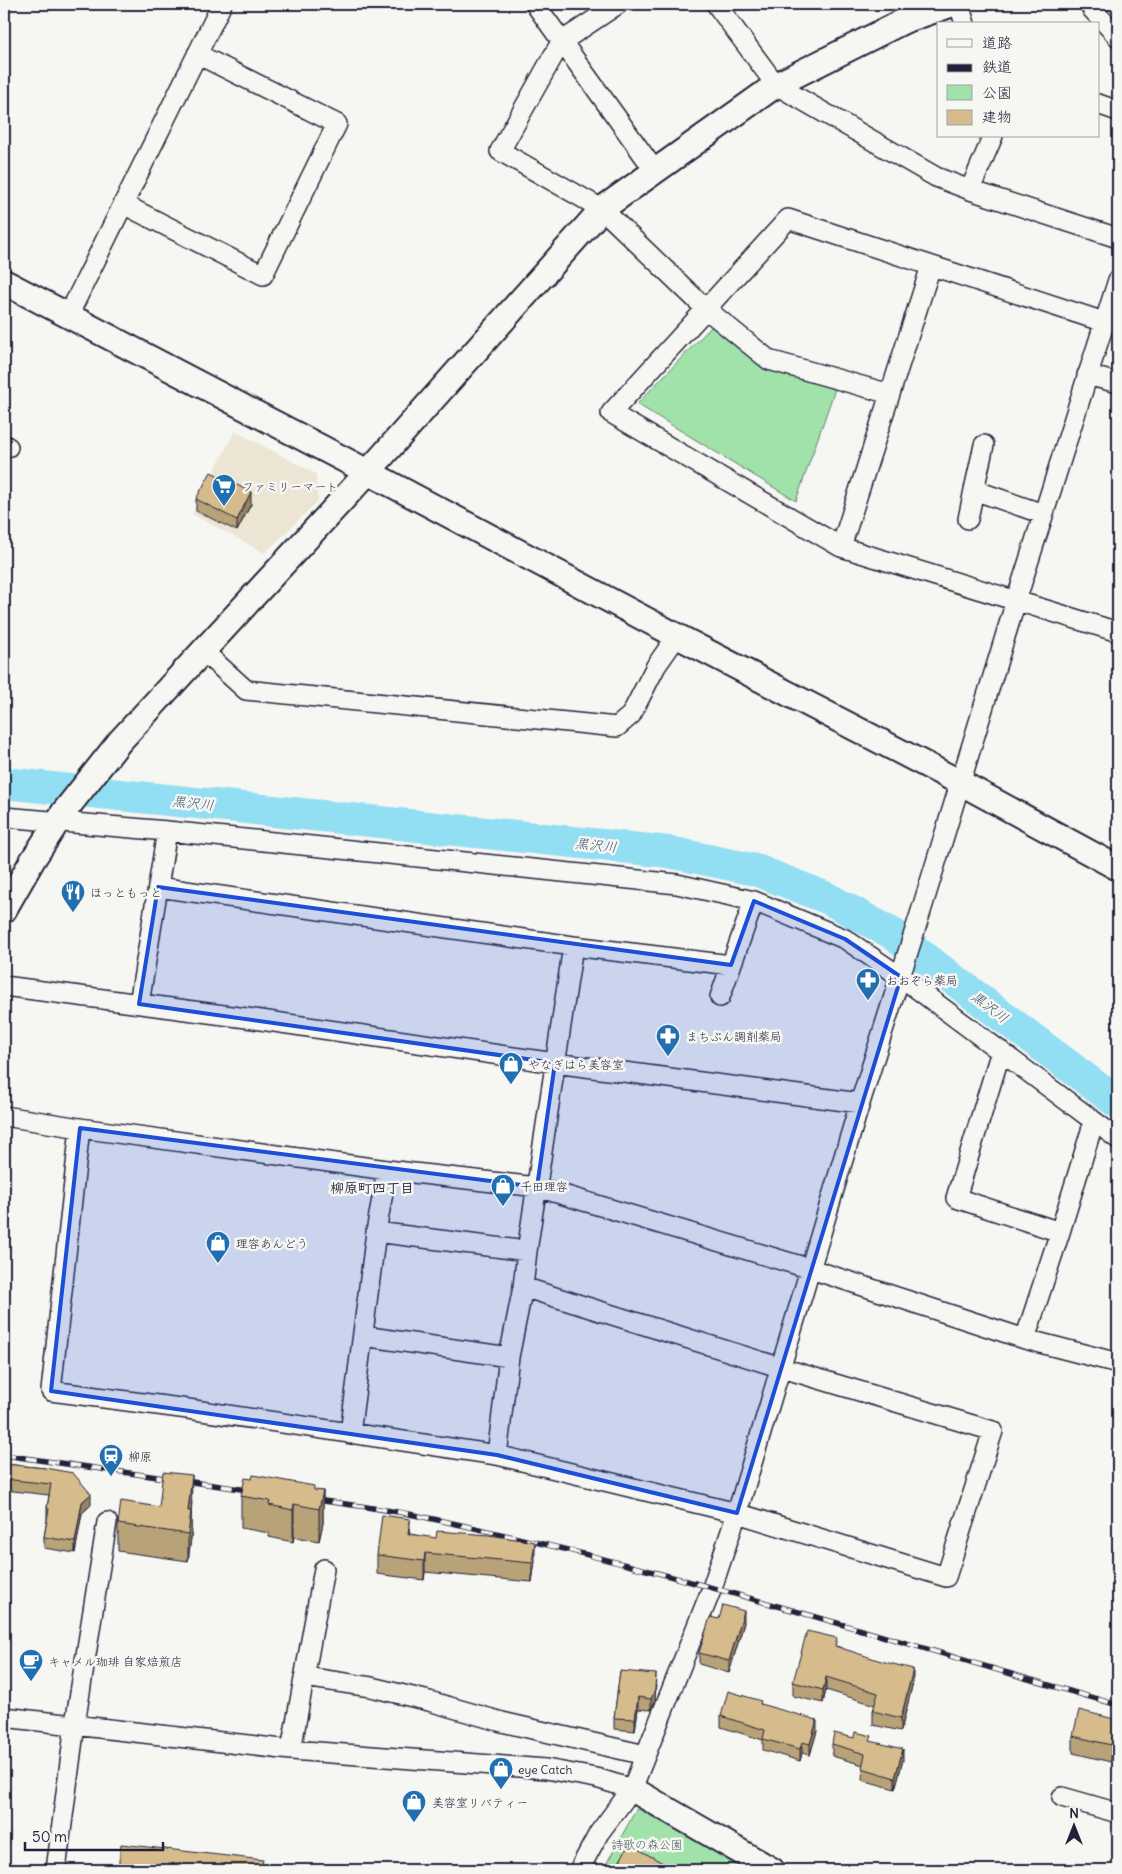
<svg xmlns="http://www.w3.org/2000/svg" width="1122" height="1874" font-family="Delius,'Klee One',sans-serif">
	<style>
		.built { fill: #ece5d3 }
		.green { fill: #a1e1aa; stroke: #628272 }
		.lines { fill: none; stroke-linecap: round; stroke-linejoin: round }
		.river { stroke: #92def3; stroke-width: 32 }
		.minor-casing { stroke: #22223b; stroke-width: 22 }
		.tertiary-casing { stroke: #22223b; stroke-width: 28 }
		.minor { stroke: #f6f6f2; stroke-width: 19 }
		.tertiary { stroke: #f6f6f2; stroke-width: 24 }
		.rail-casing { stroke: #22223b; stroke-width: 5.5 }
		.rail { stroke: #f6f6f2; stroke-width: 4; stroke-dasharray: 11; stroke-linecap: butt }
		.wall { fill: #b8a278; stroke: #22223b }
		.shaded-wall { fill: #968462; stroke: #22223b }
		.building { fill: #d6bc8c; stroke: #22223b }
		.marked { fill: #1d4ed8; fill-opacity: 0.2; stroke: #1d4ed8; stroke-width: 4; stroke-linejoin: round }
		.labels { text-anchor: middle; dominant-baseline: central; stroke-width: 5; stroke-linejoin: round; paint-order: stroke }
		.poi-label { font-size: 12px; fill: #22223b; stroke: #f6f6f2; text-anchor: start }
		.park-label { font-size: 12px; fill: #485b5c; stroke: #f6f6f2 }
		.water-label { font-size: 14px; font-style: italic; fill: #445a72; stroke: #f6f6f2 }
		.neighbourhood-label { font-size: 14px; font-weight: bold; fill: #22223b; stroke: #f6f6f2 }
	</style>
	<rect width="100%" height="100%" fill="#f6f6f2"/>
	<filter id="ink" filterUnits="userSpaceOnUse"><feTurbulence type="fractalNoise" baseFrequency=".02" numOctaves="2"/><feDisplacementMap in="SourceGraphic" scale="10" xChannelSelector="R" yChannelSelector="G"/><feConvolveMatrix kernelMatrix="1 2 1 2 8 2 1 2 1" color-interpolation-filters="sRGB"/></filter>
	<g filter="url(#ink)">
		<!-- built -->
		<path class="built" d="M235 431 316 474 318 501 265 553 192 514Z"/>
		<!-- green -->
		<path class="green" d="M714 324 766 367 835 389 796 501 637 404Z
			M637 1808 747 1870H603Z"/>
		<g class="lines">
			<!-- river -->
			<path class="river" d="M4 783 669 852 756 870 827 898 893 934 1118 1103"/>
			<defs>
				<path id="minor" d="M535 4 655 171
					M618 4 561 42 500 151 602 209 706 309 769 360 890 394
					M716 4 776 85 936 177 970 190 1118 238
					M959 4 965 24
					M1090 4 1092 9 1118 37
					M1098 104 1118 111
					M970 190 993 136
					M123 204 263 275 337 124 197 54
					M68 316 222 4
					M1104 322 788 219 611 413 841 547 1118 632
					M1087 375 1118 383
					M4 445 8 447
					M984 445 974 490 1043 514
					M968 519 974 490
					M841 547 931 266
					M204 652 246 690 617 727 631 715 656 666 677 636
					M4 817 167 831 677 884 754 901 845 939 901 977 1118 1139
					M158 887 573 946 731 965
					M4 986 254 1019 555 1063 860 1103
					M720 997 754 901
					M139 1004 167 831
					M1001 1051 956 1198 1060 1232
					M4 1116 80 1128 387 1170 537 1187 811 1269 1025 1339 1118 1363
					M80 1128 51 1391 188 1409 497 1455 737 1513 946 1577 993 1431 782 1368 523 1287
					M376 1232 527 1251
					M363 1336 509 1357
					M1025 1339 1060 1232 1094 1121
					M350 1434 376 1232 387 1170
					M497 1455 509 1357 523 1287 527 1251 573 946
					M305 1677 371 1687 429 1701 502 1722 645 1755
					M4 1717 291 1750 546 1769 596 1778 632 1789
					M291 1750 324 1569
					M1062 1797 1118 1813
					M56 1870 75 1724 107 1522
					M579 1870 599 1833 632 1789 712 1588 737 1513 860 1103 922 908 1016 601 1118 280"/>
				<path id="tertiary" d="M4 282 368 472 677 636 961 783 1118 868
					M4 910 32 861 63 813 120 741 368 472 602 209 776 85 904 21 953 4
					M632 1789 772 1870"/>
			</defs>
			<!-- minor casing -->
			<use href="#minor" class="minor-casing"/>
			<!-- tertiary casing -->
			<use href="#tertiary" class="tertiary-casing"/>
			<!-- minor -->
			<use href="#minor" class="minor"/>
			<!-- tertiary -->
			<use href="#tertiary" class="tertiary"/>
			<defs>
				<path id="rail" d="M4 1455 255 1491
					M310 1499C344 1504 379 1508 414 1515 652 1564 885 1638 1118 1705"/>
			</defs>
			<!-- rail casing -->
			<use href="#rail" class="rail-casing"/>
			<!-- rail -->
			<use href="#rail" class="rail"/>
		</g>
		<!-- wall -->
		<path class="wall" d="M196 499 251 504 237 531 196 511Z
			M4 1464 45 1468 91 1505 82 1513 75 1553 44 1548V1537L47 1520V1508L49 1495 4 1490Z
			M314 1490 323 1491V1523L319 1541 294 1537 293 1542 269 1537V1533L241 1528V1496Z
			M192 1502 191 1512V1538L188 1561 118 1551V1524L159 1507Z
			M410 1534 535 1561 532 1582 425 1572 424 1580 377 1574V1555Z
			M719 1619 744 1623 729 1673 699 1664V1653Z
			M837 1646 913 1682 901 1731 873 1725V1711L875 1705 826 1690 823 1703 793 1696V1682Z
			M620 1671 656 1686 655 1701 651 1710 638 1709 635 1731 614 1729V1718Z
			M761 1704 817 1731 810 1755 802 1753 800 1761 763 1750V1740L721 1727V1716Z
			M1118 1720V1755L1113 1753 1111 1762 1073 1753V1736Z
			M872 1742 903 1760 895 1789 862 1780 863 1765 832 1756V1744Z"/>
		<!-- shaded-wall -->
		<path class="shaded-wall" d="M251 492V504L237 531V520Z
			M192 1475 191 1538 188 1561V1511Z
			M323 1491V1523L319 1541V1509Z
			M91 1494V1505L82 1513 75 1553V1542L82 1502Z
			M294 1504V1537L293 1542V1510Z
			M410 1519V1537L408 1534Z
			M535 1542V1561L532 1582V1563Z
			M425 1553V1572L424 1580V1561Z
			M744 1611V1623L729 1673V1661Z
			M913 1669V1682L901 1731V1718Z
			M656 1674 655 1701 651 1710V1699Z
			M826 1677V1690L823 1703V1690Z
			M638 1697V1709L635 1731V1719Z
			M817 1720V1731L810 1755V1744Z
			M1113 1736V1753L1111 1762V1745Z
			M802 1742V1753L800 1761V1749Z
			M903 1749V1760L895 1789V1778Z"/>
		<!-- building -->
		<path class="building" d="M211 472 251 492 237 520 196 499Z
			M4 1464 45 1468 73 1473 91 1494 82 1502 75 1542 44 1537 49 1509 47 1508 51 1484 4 1479Z
			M163 1472 192 1475 188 1511H191L188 1534 118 1524 121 1501 159 1507Z
			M253 1475 314 1486V1490L323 1491 319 1509 294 1504 293 1510 269 1505 270 1501 241 1496 245 1478 252 1479Z
			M382 1515 410 1519 408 1534 436 1538 437 1531 489 1535 535 1542 532 1563 425 1553 424 1561 377 1555Z
			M723 1605 744 1611 729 1661 699 1653 710 1617 719 1619Z
			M807 1631 837 1638 835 1646 881 1661 913 1669 901 1718 873 1711 878 1693 826 1677 823 1690 793 1682Z
			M620 1671 656 1674 655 1689 651 1699 638 1697 635 1719 614 1718Z
			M728 1691 761 1701 760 1704 817 1720 810 1744 802 1742 800 1749 763 1739 765 1730 721 1716Z
			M1079 1710 1118 1720V1737L1113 1736 1111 1745 1073 1736Z
			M855 1732 872 1736 870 1741 903 1749 895 1778 862 1768 865 1754 832 1744 834 1733 854 1738Z
			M121 1844 263 1860 261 1870H118Z
			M629 1844 675 1870H615Z"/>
	</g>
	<!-- marked area -->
	<path class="marked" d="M158 887 731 965 754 901 845 939 901 977 737 1513 497 1455 51 1391 80 1128 537 1187 555 1063 139 1004Z"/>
	<!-- icons -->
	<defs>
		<symbol id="supermarket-pin" viewBox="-11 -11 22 30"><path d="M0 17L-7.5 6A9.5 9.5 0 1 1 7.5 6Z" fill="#1f6fb2" stroke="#f6f6f2"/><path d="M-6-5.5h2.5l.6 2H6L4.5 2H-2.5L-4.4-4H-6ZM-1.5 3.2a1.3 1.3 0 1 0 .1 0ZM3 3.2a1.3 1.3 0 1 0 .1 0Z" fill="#fff"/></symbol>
		<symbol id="restaurant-pin" viewBox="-11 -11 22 30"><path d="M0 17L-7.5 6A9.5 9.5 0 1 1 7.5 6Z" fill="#1f6fb2" stroke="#f6f6f2"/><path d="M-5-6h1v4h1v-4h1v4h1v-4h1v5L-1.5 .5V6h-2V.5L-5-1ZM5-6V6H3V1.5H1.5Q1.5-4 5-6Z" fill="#fff"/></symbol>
		<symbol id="pharmacy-pin" viewBox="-11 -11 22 30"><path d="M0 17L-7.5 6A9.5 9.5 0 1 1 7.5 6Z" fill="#1f6fb2" stroke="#f6f6f2"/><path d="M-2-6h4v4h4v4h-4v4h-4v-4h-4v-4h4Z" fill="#fff"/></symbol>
		<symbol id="shop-pin" viewBox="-11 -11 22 30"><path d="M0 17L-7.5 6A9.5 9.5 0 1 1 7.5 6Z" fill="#1f6fb2" stroke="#f6f6f2"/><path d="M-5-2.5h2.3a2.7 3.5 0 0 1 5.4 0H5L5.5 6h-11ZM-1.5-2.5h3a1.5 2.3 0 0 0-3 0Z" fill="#fff"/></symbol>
		<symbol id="station-pin" viewBox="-11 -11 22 30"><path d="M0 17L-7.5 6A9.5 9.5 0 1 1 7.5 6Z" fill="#1f6fb2" stroke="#f6f6f2"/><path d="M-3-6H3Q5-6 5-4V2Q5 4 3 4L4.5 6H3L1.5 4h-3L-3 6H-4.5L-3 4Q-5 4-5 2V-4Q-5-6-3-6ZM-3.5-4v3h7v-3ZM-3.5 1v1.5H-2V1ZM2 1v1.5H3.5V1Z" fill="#fff"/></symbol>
		<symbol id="cafe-pin" viewBox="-11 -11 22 30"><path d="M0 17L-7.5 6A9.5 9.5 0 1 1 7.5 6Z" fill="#1f6fb2" stroke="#f6f6f2"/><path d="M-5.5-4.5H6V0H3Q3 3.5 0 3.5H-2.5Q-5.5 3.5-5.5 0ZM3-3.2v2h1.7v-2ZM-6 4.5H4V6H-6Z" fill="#fff"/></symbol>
	</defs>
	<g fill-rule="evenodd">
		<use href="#supermarket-pin" x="210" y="472" width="28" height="38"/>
		<use href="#restaurant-pin" x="59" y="878" width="28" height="38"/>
		<use href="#pharmacy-pin" x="854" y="966" width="28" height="38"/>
		<use href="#pharmacy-pin" x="654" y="1022" width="28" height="38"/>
		<use href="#shop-pin" x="497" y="1050" width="28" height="38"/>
		<use href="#shop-pin" x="489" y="1172" width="28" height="38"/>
		<use href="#shop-pin" x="204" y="1229" width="28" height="38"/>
		<use href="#station-pin" x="97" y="1442" width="28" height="38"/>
		<use href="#cafe-pin" x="17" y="1647" width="28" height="38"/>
		<use href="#shop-pin" x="487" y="1755" width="28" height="38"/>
		<use href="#shop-pin" x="400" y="1788" width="28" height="38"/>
	</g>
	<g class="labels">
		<!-- poi labels -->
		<g class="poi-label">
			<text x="242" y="486">ファミリーマート</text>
			<text x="90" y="892">ほっともっと</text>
			<text x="886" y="980">おおぞら薬局</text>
			<text x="686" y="1036">まちぶん調剤薬局</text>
			<text x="528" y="1064">やなぎはら美容室</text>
			<text x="520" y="1186">千田理容</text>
			<text x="236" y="1243">理容あんどう</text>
			<text x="128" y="1456">柳原</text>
			<text x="48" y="1661">キャメル珈琲 自家焙煎店</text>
			<text x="518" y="1769">eye Catch</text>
			<text x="432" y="1802">美容室リバティー</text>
		</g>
		<!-- park labels -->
		<g class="park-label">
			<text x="647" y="1844">詩歌の森公園</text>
		</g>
		<!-- water labels -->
		<g class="water-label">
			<text transform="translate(193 803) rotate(6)">黒沢川</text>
			<text transform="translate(596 845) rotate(6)">黒沢川</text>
			<text transform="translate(990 1007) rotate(37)">黒沢川</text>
		</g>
		<!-- neighbourhood labels -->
		<g class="neighbourhood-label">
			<text x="372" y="1188">柳原町四丁目</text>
		</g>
	</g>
	<!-- margin -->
	<rect width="1122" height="1874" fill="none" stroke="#f6f6f2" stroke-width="20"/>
	<rect x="10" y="10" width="1102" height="1854" fill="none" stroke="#22223b" stroke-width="2" filter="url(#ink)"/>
	<!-- legend -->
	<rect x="937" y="22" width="162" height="115" fill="#f6f6f2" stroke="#a1a1a9"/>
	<rect x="947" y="39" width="25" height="8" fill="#f6f6f2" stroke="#a1a1a9"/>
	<text x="982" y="48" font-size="15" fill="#22223b">道路</text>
	<rect x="947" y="64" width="25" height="8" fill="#22223b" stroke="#a1a1a9"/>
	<text x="982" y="72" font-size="15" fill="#22223b">鉄道</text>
	<rect x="947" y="85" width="25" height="15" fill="#a1e1aa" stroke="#a1a1a9"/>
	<text x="982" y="98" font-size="15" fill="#22223b">公園</text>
	<rect x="947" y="110" width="25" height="15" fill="#d6bc8c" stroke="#a1a1a9"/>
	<text x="982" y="122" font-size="15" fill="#22223b">建物</text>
	<!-- north arrow -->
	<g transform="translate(1074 1826)" stroke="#f6f6f2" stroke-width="4" paint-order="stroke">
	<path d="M0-4L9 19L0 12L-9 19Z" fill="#22223b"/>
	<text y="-8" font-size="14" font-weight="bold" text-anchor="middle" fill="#22223b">N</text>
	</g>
	<!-- scale -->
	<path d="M25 1842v8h138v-8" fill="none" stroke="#22223b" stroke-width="2.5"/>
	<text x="32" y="1842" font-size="15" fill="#22223b" stroke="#f6f6f2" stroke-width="4" paint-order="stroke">50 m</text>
</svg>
